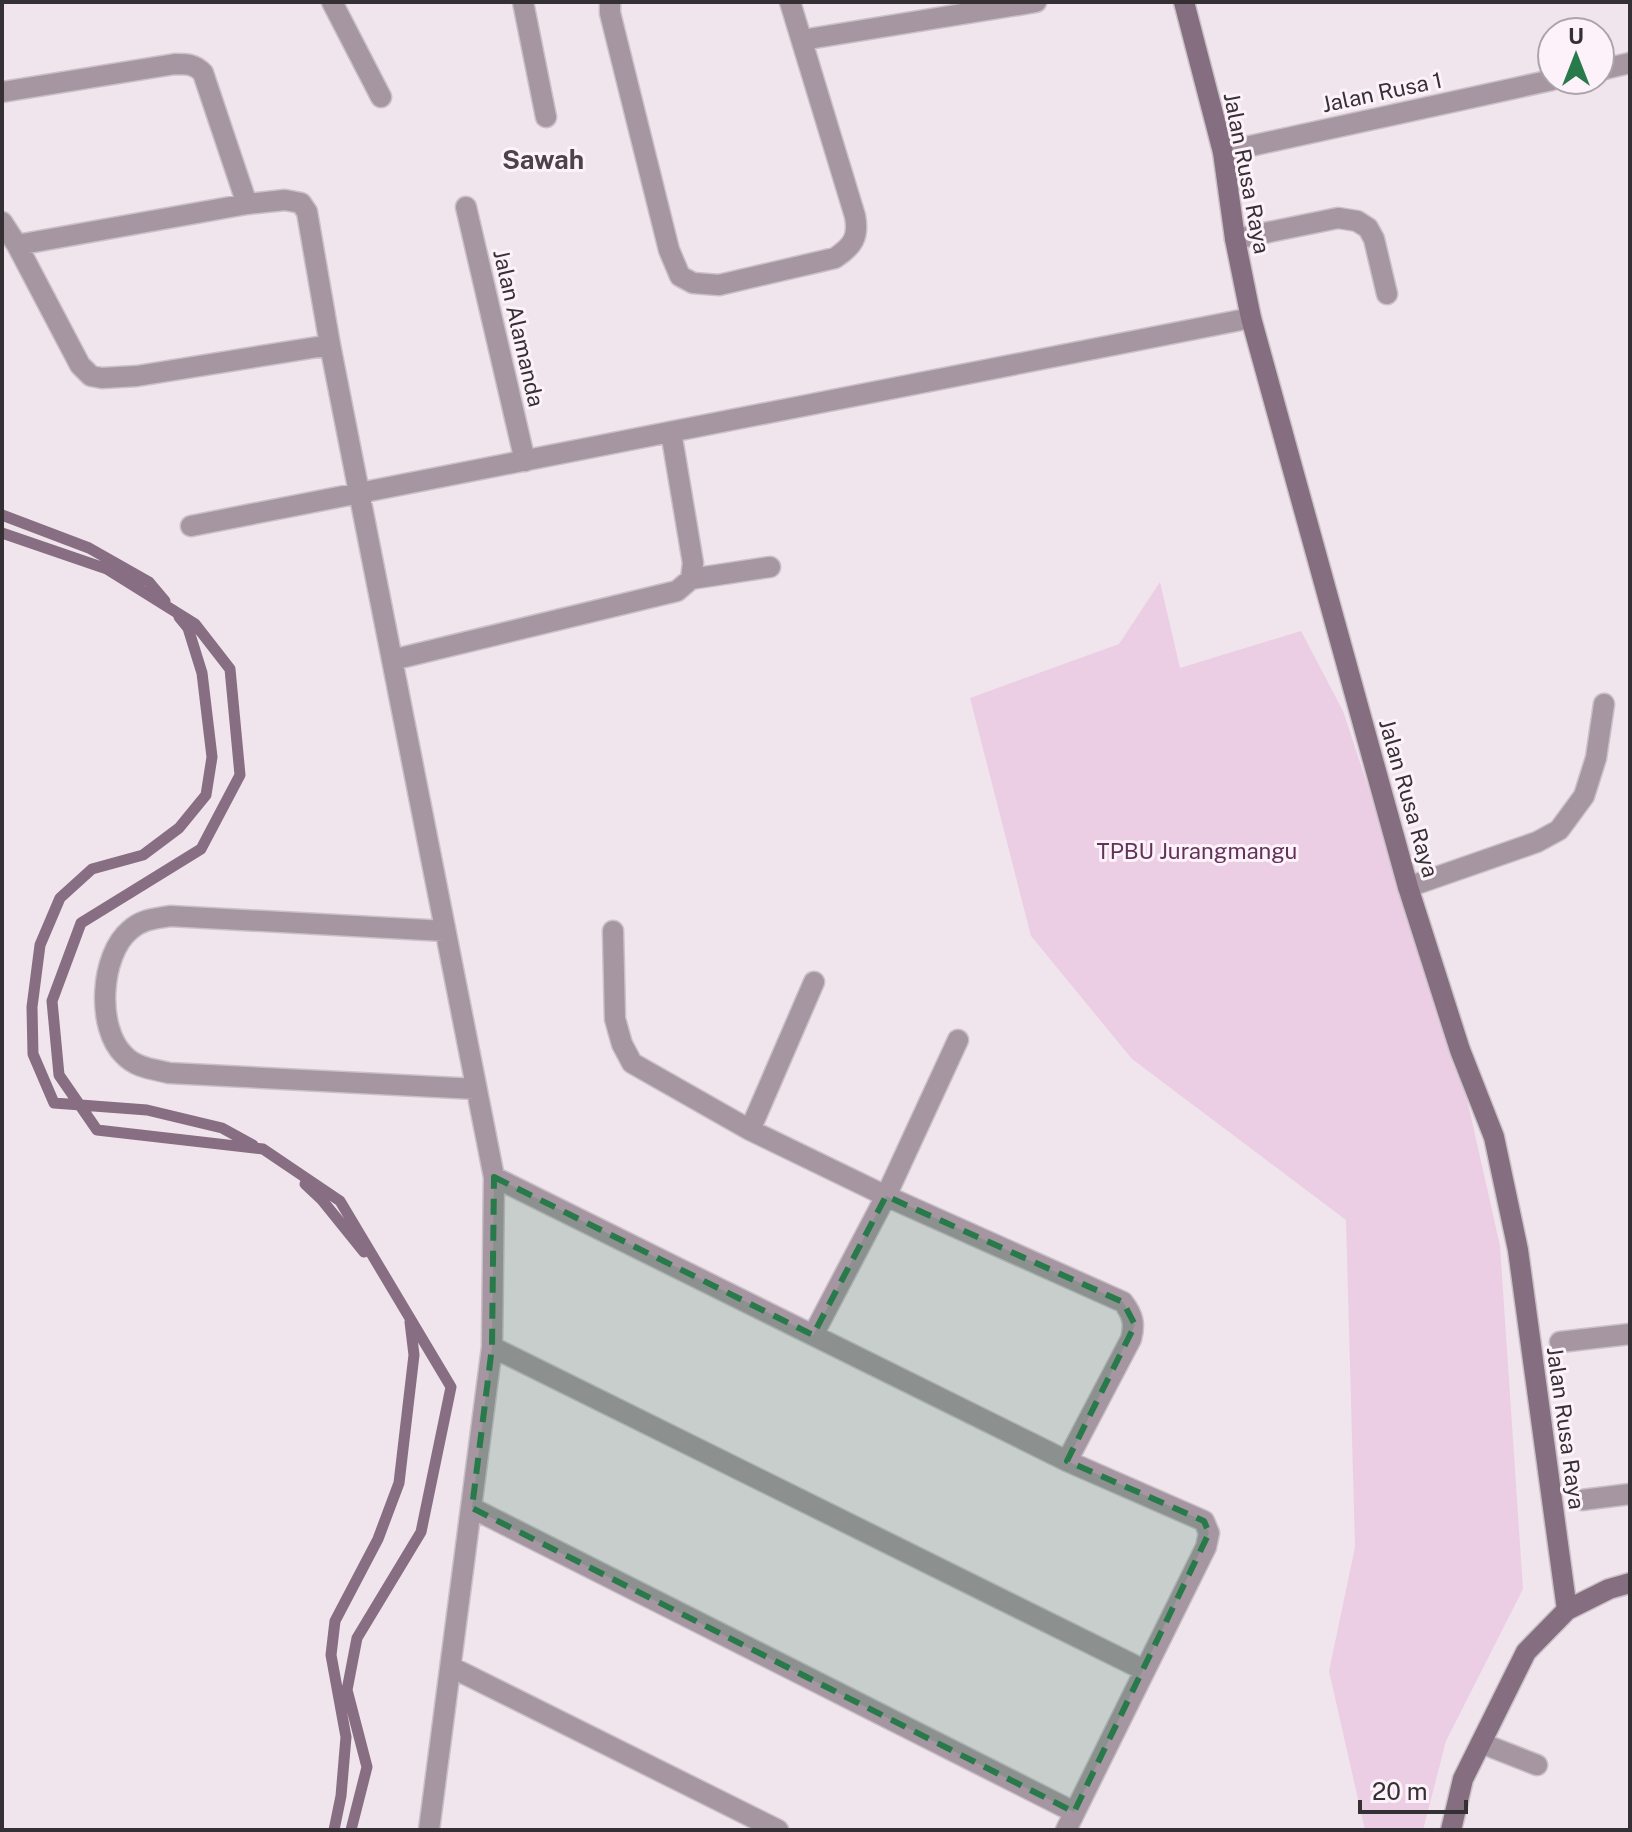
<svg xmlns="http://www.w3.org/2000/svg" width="1632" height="1832" font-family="'Public Sans',sans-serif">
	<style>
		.green { fill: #ebcee4 }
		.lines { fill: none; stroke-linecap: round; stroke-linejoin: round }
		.stream { stroke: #876e82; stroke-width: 11 }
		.lane-casing { stroke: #cac0c8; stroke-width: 23 }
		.street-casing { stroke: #cac0c8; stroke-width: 23 }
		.secondary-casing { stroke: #cac0c8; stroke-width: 23 }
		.lane { stroke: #a596a1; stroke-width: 20 }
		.street { stroke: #a596a1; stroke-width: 20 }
		.secondary { stroke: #846e7f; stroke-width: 20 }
		.marked { fill: #297a4b; fill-opacity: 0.2; stroke: #297a4b; stroke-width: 6; stroke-dasharray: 16 10; stroke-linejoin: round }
		.labels { text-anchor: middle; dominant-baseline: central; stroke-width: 6; stroke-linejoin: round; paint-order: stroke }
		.street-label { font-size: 22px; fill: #343033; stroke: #fdf2fa }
		.park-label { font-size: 22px; fill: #613358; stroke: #fdf2fa }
		.quarter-label { font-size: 26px; font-weight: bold; fill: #4c434a; stroke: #fdf2fa }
	</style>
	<rect width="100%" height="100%" fill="#f0e4ed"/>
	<!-- green -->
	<path class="green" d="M1160 582 1180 668 1301 631 1343 711 1458 1059 1500 1246 1523 1589 1446 1741 1423 1830H1365L1329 1671 1355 1547 1346 1220 1132 1059 1031 936 970 698 1119 644Z"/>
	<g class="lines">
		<!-- stream -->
		<path class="stream" d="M2 515 89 548 149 582 165 601
			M2 533 107 569 195 624 230 669 240 775 201 849 81 923 52 1001 59 1075 97 1130 263 1149 340 1201 451 1387 421 1532 357 1638 347 1690 367 1767 351 1830
			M179 617 188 628 202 673 212 757 206 795 179 828 143 855 92 869 60 898 40 945 32 1007 33 1054 54 1103 147 1110 222 1128 253 1145
			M305 1184 322 1200 364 1252
			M334 1830 341 1796 346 1737 331 1655 335 1621 378 1539 399 1483 414 1355 410 1322"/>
		<defs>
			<path id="lane" d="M466 207 525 461
				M1235 239 1338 218 1357 221 1368 228 1374 239 1387 294
				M1408 887 1537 842 1559 830 1584 796 1596 758 1604 704
				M1481 1743 1537 1765"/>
			<path id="street" d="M332 2 381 97
				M523 2 546 117
				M610 2V13L669 250 680 276 693 283 719 285 835 258C853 246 859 237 855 216L790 2
				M802 40 1036 2
				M1600 70 1630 63
				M2 92 175 64C187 64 195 64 203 73L247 204
				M1223 152 1552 80
				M2 222 17 245 80 365 91 376 102 378 137 376 330 345
				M17 245 247 204 285 200 301 203 307 212 330 345 494 1177 492 1347 429 1830
				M191 526 1251 318
				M691 579 770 567
				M392 660 677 591 691 579 693 563 671 432
				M445 931 170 916C154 919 142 919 130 930 100 955 96 1028 124 1055 136 1068 153 1069 169 1073L476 1089
				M613 931 615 1019 622 1044 632 1063 750 1130 886 1196 1123 1302C1133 1315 1135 1324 1131 1339L1067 1461
				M750 1130 814 982
				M494 1177 1067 1461 1204 1521 1209 1533 1206 1547 1066 1830
				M813 1335 886 1196 958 1040
				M1560 1342 1630 1334
				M492 1347 1144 1670
				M1582 1500 1630 1494
				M472 1508 1074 1812
				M451 1667 778 1830"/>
			<path id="secondary" d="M1184 2 1223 152 1235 239 1251 318 1408 887 1460 1050 1494 1137 1518 1250 1567 1610
				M1451 1830 1463 1779 1526 1652 1567 1610 1609 1589 1630 1583"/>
		</defs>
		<!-- lane casing -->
		<use href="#lane" class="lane-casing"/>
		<!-- street casing -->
		<use href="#street" class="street-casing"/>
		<!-- secondary casing -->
		<use href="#secondary" class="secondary-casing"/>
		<!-- lane -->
		<use href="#lane" class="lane"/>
		<!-- street -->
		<use href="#street" class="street"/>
		<!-- secondary -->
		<use href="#secondary" class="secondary"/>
	</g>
	<!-- marked area -->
	<path class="marked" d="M494 1177 813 1335 886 1196 1123 1302 1135 1325 1067 1461 1204 1521 1209 1533 1074 1812 472 1508 492 1347Z"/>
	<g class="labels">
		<!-- street labels -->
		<g class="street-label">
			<text transform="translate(1382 92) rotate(-12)">Jalan Rusa 1</text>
			<text transform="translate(1247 173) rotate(79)">Jalan Rusa Raya</text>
			<text transform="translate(519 328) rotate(77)">Jalan Alamanda</text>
			<text transform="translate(1409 798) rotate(74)">Jalan Rusa Raya</text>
			<text transform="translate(1566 1428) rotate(82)">Jalan Rusa Raya</text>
		</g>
		<!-- park labels -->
		<g class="park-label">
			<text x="1197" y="851">TPBU Jurangmangu</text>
		</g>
		<!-- quarter labels -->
		<g class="quarter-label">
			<text x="543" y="159">Sawah</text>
		</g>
	</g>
	<!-- border -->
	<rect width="1632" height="1832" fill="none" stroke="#343033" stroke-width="8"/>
	<!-- north arrow -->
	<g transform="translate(1576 56)"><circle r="38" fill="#fdf2fa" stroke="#ada4aa" stroke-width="2"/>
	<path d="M0-6L14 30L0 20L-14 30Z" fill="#297a4b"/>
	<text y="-12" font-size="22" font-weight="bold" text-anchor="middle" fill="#343033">U</text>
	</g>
	<!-- scale -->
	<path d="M1360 1800v12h106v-12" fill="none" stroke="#343033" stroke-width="4"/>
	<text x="1372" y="1800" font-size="24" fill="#343033" stroke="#fdf2fa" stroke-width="6" paint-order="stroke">20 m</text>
</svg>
